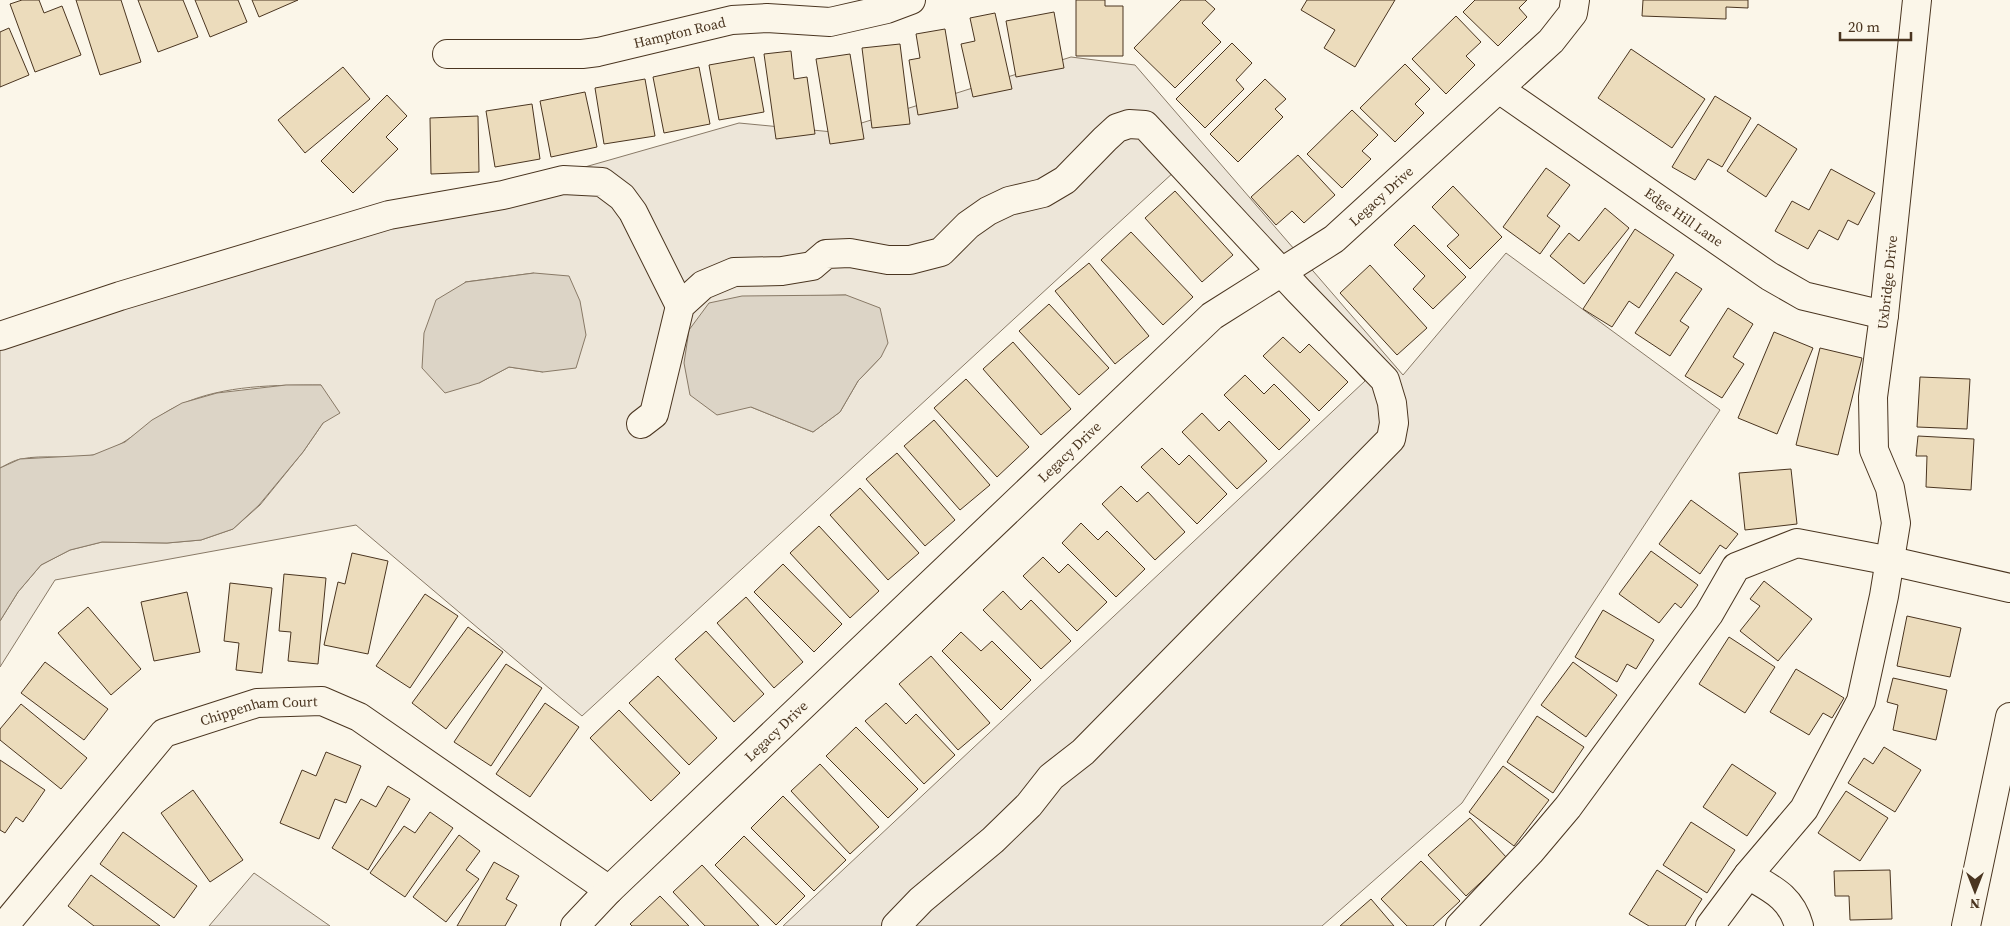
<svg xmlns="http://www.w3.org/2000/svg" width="2010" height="926" font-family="'Source Serif 4',serif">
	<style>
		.green { fill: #ede6d9; stroke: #887966; fill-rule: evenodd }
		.water { fill: #dcd4c6; stroke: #887966 }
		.building { fill: #ecdcbc; stroke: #4a3520 }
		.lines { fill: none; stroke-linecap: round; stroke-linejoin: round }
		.minor-casing { stroke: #4a3520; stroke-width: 30 }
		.minor { stroke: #fbf6e9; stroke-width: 28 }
		.labels { text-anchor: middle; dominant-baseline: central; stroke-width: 4; stroke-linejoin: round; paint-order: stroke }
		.street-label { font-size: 14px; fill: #4a3520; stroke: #fbf6e9 }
	</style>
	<rect width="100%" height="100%" fill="#fbf6e9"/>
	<!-- green -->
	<path class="green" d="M1071 57 1135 65 1403 375 1506 253 1720 410 1462 803 1322 926H783L1365 381 1175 171 582 716 356 525 55 580 0 667V621L18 592 41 565 70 550 102 542 167 543 201 540 233 529 260 505 303 452 323 423 321 385C276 385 224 385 182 404 150 417 128 448 93 455 70 460 44 454 21 459 14 460 6 465 0 468V334L739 123 833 132ZM534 273 543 372 509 367 479 383 465 282ZM846 295 881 357 858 381 840 412 813 432 751 407 811 296Z
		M254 873 330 926H209Z"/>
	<!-- water -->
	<path class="water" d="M534 273 569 276 580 301 586 335 576 368 543 372 509 367 479 383 445 393 422 368 424 333 436 300 466 282Z
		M846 295 880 308 888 343 881 357 858 381 840 412 813 432 751 407 717 415 690 395 684 363 689 330 709 303 742 296Z
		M286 385H321L340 413 323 423 303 452 259 505 233 529 201 540 167 543 102 542 70 550 41 565 18 592 0 621V468L20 459 93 455 125 442 152 420 182 403 217 393Z"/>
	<!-- building -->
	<path class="building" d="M22 0H39L44 13 62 6 81 55 35 72 10 4Z
		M76 0H121L141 62 100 75Z
		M138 0H183L198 37 158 52Z
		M195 0H238L247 22 210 37Z
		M252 0H298L259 17Z
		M1076 0H1105V6H1123V56H1076Z
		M1181 0H1205L1215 9 1202 23 1221 42 1175 88 1134 48Z
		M1307 0H1395L1355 67 1324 48 1335 30 1301 10Z
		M1475 0H1527L1519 8 1527 17 1498 46 1463 12Z
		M1643 0H1748V8L1726 7V19L1642 16Z
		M1054 12 1064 68 1016 77 1006 21Z
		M995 13 1012 89 973 97 961 44 975 41 970 18Z
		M1456 16 1481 42 1466 56 1475 65 1446 94 1412 59Z
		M9 28 29 75 0 87V32Z
		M945 29 958 108 918 115 909 60 920 58 916 34Z
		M1232 43 1252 63 1236 80 1244 89 1205 128 1176 99Z
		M900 44 910 124 872 128 862 48Z
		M1631 49 1705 99 1672 148 1598 98Z
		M791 51 794 79 807 77 815 134 776 139 764 54Z
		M850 54 864 139 830 144 816 59Z
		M754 57 764 112 719 120 709 65Z
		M1405 64 1430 89 1415 104 1424 113 1395 142 1360 108Z
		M343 67 370 99 305 153 278 120Z
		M699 67 710 124 664 133 653 77Z
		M645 79 655 136 604 144 595 88Z
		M1265 79 1286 99 1275 109 1283 117 1238 162 1210 134Z
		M585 92 597 147 551 157 540 101Z
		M387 95 407 116 386 137 398 149 353 193 321 161Z
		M1715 96 1751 118 1722 167 1708 159 1695 180 1672 167Z
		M532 104 540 159 495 167 486 111Z
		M1352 110 1378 135 1362 151 1371 159 1342 188 1307 154Z
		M478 116 479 172 431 174 430 118Z
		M1758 124 1797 149 1766 197 1727 171Z
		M1298 155 1335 195 1304 223 1292 211 1276 225 1251 197Z
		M1546 168 1570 185 1547 216 1560 226 1540 254 1503 227Z
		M1831 169 1875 193 1858 225 1848 220 1838 240 1819 230 1808 249 1775 231 1792 201 1809 210Z
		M1453 186 1502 237 1470 269 1447 246 1459 235 1432 207Z
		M1175 191 1233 255 1202 282 1145 218Z
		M1605 208 1629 228 1584 284 1550 256 1569 233 1579 241Z
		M1414 225 1466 277 1433 309 1413 289 1425 276 1394 245Z
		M1635 229 1674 255 1639 308 1629 301 1612 327 1583 309Z
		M1131 232 1193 297 1163 325 1101 260Z
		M1089 263 1149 336 1115 364 1055 291Z
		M1370 265 1427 328 1397 355 1340 293Z
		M1676 272 1702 289 1680 321 1689 327 1670 356 1635 333Z
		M1049 304 1109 368 1079 395 1019 331Z
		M1728 308 1753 324 1733 357 1744 364 1722 398 1685 376Z
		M1774 332 1813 348 1777 434 1738 418Z
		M1283 337 1300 353 1309 344 1348 382 1319 411 1263 356Z
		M1013 342 1071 409 1041 435 983 369Z
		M1820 348 1862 358 1838 455 1796 445Z
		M1245 375 1264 394 1274 384 1310 420 1279 450 1224 395Z
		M1920 377 1970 379 1967 429 1917 427Z
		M966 379 1029 447 997 477 934 408Z
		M1202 413 1219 431 1229 421 1267 461 1237 489 1182 432Z
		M934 420 990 485 960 510 904 446Z
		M1918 436 1974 439 1971 490 1926 487 1927 456H1916Z
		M1162 448 1179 465 1189 455 1227 494 1197 524 1141 467Z
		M897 453 955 520 925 546 866 479Z
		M1791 469 1797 524 1745 530 1739 473Z
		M1121 486 1137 502 1148 492 1185 532 1155 560 1102 504Z
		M860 488 919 553 888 580 830 515Z
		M1691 500 1738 534 1726 549 1720 545 1700 574 1659 544Z
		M1081 523 1098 540 1107 531 1145 569 1116 597 1062 543Z
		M819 526 879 591 850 618 790 553Z
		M1651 551 1698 585 1681 608 1675 603 1659 623 1619 594Z
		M352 553 388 561 368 654 324 645 338 582 345 584Z
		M1043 557 1059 573 1068 564 1107 602 1077 631 1023 576Z
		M783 564 842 624 814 652 754 592Z
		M284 574 326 578 318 664 288 661 291 632 279 631Z
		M1764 581 1812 619 1778 661 1740 631 1760 606 1750 599Z
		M230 583 272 588 262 673 236 670 239 643 224 641Z
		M1003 591 1021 610 1031 600 1071 641 1041 669 983 610Z
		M187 592 200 652 154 661 141 602Z
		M425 594 458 616 410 688 376 666Z
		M746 597 803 662 774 688 717 623Z
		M88 607 141 669 111 695 58 633Z
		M1603 610 1654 640 1636 669 1627 664 1617 682 1575 657Z
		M1907 616 1961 628 1950 677 1897 666Z
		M468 627 503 652 446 729 412 703Z
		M706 631 764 694 734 722 675 659Z
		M961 632 981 651 992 641 1031 680 1001 710 942 651Z
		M1729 637 1775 667 1745 713 1699 684Z
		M931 656 990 723 958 750 899 684Z
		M45 662 108 709 84 740 21 693Z
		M1573 662 1617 695 1586 737 1541 705Z
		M506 664 542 688 491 766 454 742Z
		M1796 669 1844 698 1832 718 1823 713 1809 735 1770 712Z
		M658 676 717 738 689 765 629 703Z
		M1893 678 1947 690 1936 740 1893 730 1898 705 1887 702Z
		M545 703 579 727 530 797 496 774Z
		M886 703 906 724 916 714 955 755 924 784 865 721Z
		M21 704 87 758 61 789 0 740V729Z
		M619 710 680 773 651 801 590 738Z
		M1537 716 1584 747 1553 793 1507 762Z
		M856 727 918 789 888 818 826 756Z
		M1884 747 1921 770 1895 812 1848 783 1864 758 1873 764Z
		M326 752 361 766 346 803 335 799 319 839 280 823 302 770 316 776Z
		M0 760 45 790 23 822 16 817 5 833 0 830Z
		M820 764 879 827 850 854 791 791Z
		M1732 764 1776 793 1747 836 1703 807Z
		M1503 766 1549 800 1514 846 1469 812Z
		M388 786 410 799 368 870 332 848 361 799 376 807Z
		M193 790 243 860 210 882 161 813Z
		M1846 791 1888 818 1860 861 1818 833Z
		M783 796 846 860 814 891 751 828Z
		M430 812 453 828 405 897 370 873 404 826 415 833Z
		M1470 818 1507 858 1466 896 1428 855Z
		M1691 822 1735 850 1707 893 1663 865Z
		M123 832 197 886 174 918 100 864Z
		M459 835 480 851 466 870 479 879 446 922 413 897Z
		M744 836 805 896 776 925 715 865Z
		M1421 861 1460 901 1433 926H1407L1381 899Z
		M494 862 519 876 506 899 517 905 505 926H457Z
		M702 865 759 926H705L673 892Z
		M1657 870 1702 899 1685 926H1649L1629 914Z
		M1890 870 1892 919 1850 920 1849 896H1835L1834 871Z
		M91 875 160 926H94L68 906Z
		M660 896 689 926H632L630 924Z
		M1371 899 1394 926H1340Z"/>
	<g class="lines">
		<defs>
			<g id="minor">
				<path id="s1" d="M447 54H582L598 52 732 20 767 18 830 22 887 9 911 0"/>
				<path id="s2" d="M1499 89 1769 276 1804 296 1884 315"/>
				<path d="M0 336 120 296 389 215 503 195 563 180 602 182 622 197 633 212 680 306"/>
				<path d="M641 424 654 414 680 306 703 285 734 272 782 271 812 266 826 254 850 253 888 260H910L941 252 968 225 988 211 1009 201 1043 193 1065 180 1105 139 1117 128 1129 124 1145 125 1298 290 1385 380 1392 403 1394 423 1391 439 1083 752 1051 777 1029 805 993 840 921 900 896 926"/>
				<path d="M1748 875C1772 889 1791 897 1799 926"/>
				<path id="s3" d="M4 926 164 733 257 703 322 701 359 717 609 890"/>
				<path id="s4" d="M575 926 609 890 1212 316 1334 239 1551 41 1573 13 1575 0"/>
				<path d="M1460 926 1530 852 1568 807 1709 614 1736 567 1797 543 1891 561 2010 588"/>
				<path id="s5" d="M1710 926 1748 875 1804 809 1861 701 1884 596 1896 523 1890 488 1874 450 1873 397 1884 315 1917 0"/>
				<path d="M1966 926 2010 717"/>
			</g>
		</defs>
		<!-- minor casing -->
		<use href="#minor" class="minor-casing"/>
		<!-- minor -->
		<use href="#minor" class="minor"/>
	</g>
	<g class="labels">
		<!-- street labels -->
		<g class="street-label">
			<text stroke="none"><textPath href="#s1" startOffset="235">Hampton Road</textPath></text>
			<text stroke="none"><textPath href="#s4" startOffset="1090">Legacy Drive</textPath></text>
			<text stroke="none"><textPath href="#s2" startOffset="225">Edge Hill Lane</textPath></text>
			<text stroke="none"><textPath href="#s5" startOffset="699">Uxbridge Drive</textPath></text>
			<text stroke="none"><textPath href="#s4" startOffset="685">Legacy Drive</textPath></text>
			<text stroke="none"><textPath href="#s3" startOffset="349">Chippenham Court</textPath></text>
			<text stroke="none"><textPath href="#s4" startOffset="280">Legacy Drive</textPath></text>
		</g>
	</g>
	<!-- north arrow -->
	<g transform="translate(1975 891) rotate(180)" stroke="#fbf6e9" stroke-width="4" paint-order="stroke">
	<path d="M0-4L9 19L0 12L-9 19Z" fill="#4a3520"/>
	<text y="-8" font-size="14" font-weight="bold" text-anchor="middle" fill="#4a3520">N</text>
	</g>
	<!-- scale -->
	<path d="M1840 32v8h71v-8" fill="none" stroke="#4a3520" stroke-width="2.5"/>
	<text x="1848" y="32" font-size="15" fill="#4a3520" stroke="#fbf6e9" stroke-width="4" paint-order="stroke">20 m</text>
</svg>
